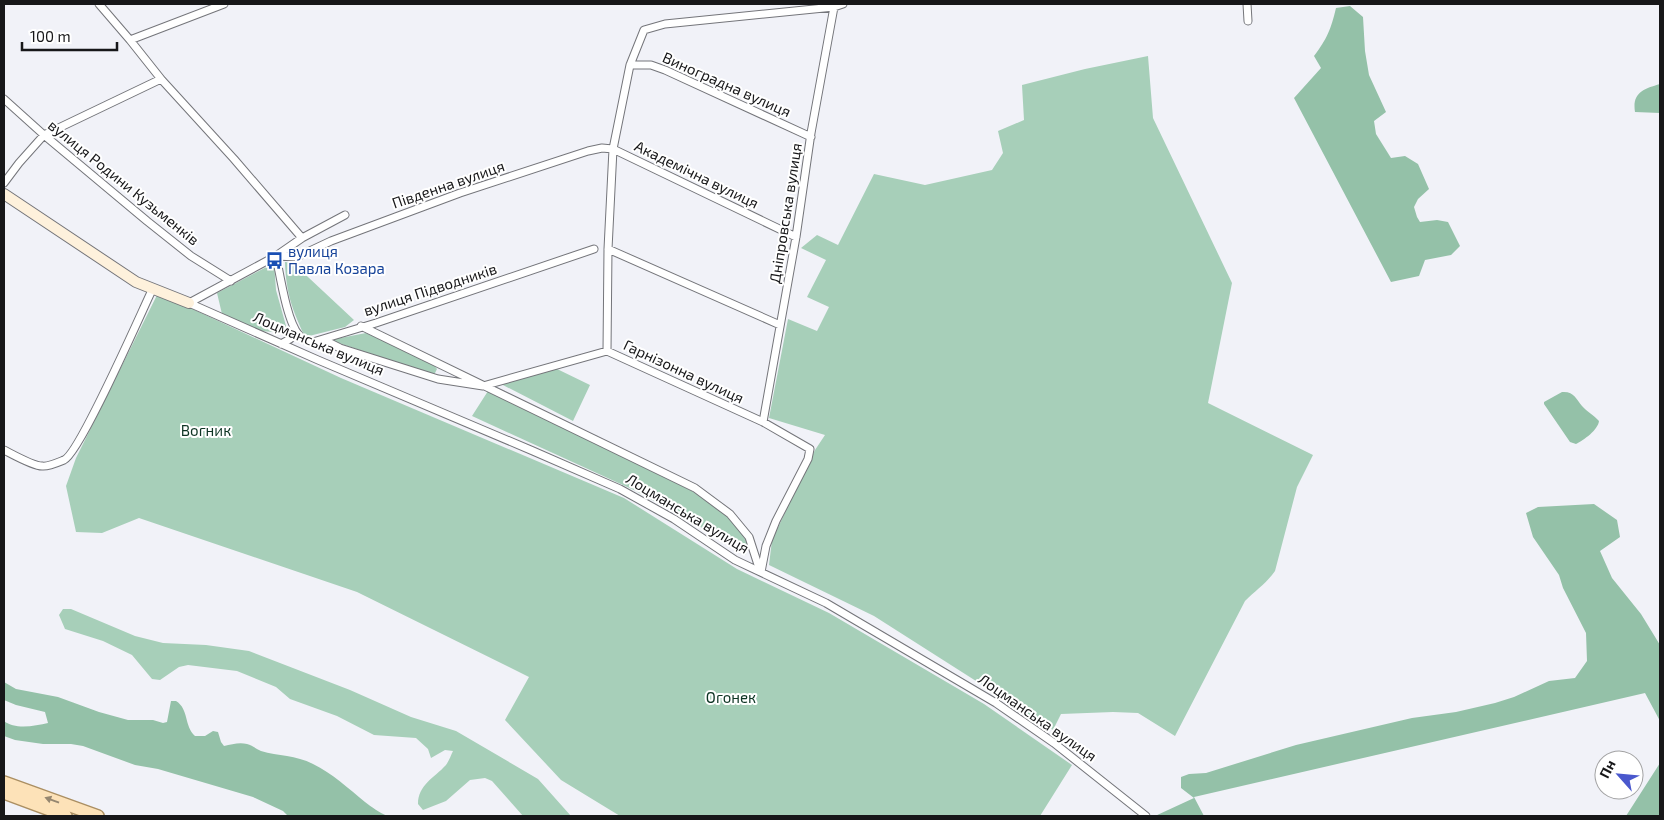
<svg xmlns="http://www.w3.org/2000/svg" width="1664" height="820" font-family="'Exo 2',sans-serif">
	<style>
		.green { fill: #a7cfb9 }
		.forest { fill: #94c1a8 }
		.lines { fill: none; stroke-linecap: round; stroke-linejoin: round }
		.street-casing { stroke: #74757a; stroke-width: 9 }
		.secondary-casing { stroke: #74757a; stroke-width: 12 }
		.primary-casing { stroke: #ab8f62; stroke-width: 14 }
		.street { stroke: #fff; stroke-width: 7 }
		.secondary { stroke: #fef1dc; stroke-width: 10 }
		.primary { stroke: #fde2b8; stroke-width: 11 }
		.oneway { fill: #968770 }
		.labels { text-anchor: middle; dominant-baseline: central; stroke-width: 4; stroke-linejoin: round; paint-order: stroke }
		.street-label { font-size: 15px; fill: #171719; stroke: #fff }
		.transit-label { font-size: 15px; fill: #164399; stroke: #fff; text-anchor: start }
		.park-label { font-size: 15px; fill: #0d3423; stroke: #fff }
	</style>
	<rect width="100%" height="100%" fill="#f1f2f8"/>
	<!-- green -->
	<path class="green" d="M1148 56 1153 118 1232 283 1208 403 1313 455 1297 487 1275 571C1267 583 1255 591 1245 601L1175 736 1138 713 1113 712 1061 714 1053 730 874 616 769 565 772 540 815 450 825 435 769 418 788 319 817 331 829 307 807 297 826 260 801 248 817 235 838 245 874 174 925 185 992 170 1003 153 998 131 1024 120 1022 85 1085 69Z
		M285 262 293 263 354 320 345 327 305 337C292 309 286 293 285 262Z
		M274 263 276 290 288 333 260 331 222 314 217 293Z
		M158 293 341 378 624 498 737 569 829 613 984 704 1072 765 1040 816H620L561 780 505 720 529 677 357 592 139 518 102 533 76 532 66 486 76 458Z
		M366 333 433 364 437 369 434 375 330 340Z
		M555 368 590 385 573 421 501 384Z
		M488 391 692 491 727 516 747 539 746 555 699 526 636 491 472 416Z
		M63 609H71L135 636 163 643 206 645 249 651 350 690 411 717 456 731 538 779 571 816H523L492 781 485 778 470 780 446 801 423 810 418 804C418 785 434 778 446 765 449 761 451 755 453 751L445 750 431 758 428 749 416 738 374 735 337 716 290 699 276 687 237 671 188 665 179 667 160 680 152 679 132 655 103 641 65 629 59 615Z"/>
	<!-- forest -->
	<path class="forest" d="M1350 6 1363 17 1365 51 1369 75 1386 112 1374 121 1376 134 1391 158 1405 156 1418 164 1429 189 1418 199 1414 207 1417 217 1420 222 1437 220 1448 222 1460 246 1451 255 1425 260 1419 276 1391 282 1294 98 1321 68 1314 56C1327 39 1331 29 1336 8Z
		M1660 84V113L1635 112C1632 93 1643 89 1660 84Z
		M1562 392C1574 391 1576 399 1582 406 1587 412 1594 415 1599 421 1598 430 1584 440 1576 444L1570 442 1544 404V402Z
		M1594 504 1617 520 1620 537 1600 551 1612 578 1641 614 1660 645V721L1645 693 1194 797 1204 816H1155L1194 798 1181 788V777L1189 774 1206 773 1296 745 1412 718 1456 712 1495 703 1514 697 1549 681 1575 678 1587 661 1586 633 1563 588 1559 575 1533 537 1526 513 1538 507Z
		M4 682 16 689 58 697 99 712 128 720H153L163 723 167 722 171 701H176C189 709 184 726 195 736H205L213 731 218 732 221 742 224 746C232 744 240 742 247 744 252 745 256 749 261 751 278 756 296 755 313 764 332 773 349 789 365 802 372 807 379 813 388 816H288L283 811 253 797 158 769 135 765 83 746 71 744H43L15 740 4 736V721C15 730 35 726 48 723L45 712 16 705 4 700Z
		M1660 763V816H1626Z"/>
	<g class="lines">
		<defs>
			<path id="street" d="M99 4 130 40 161 79 234 159 302 238
				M1247 4 1248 21
				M130 40 224 4
				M630 65H651L665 70 811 137
				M4 99 44 135 147 221 191 256 231 281
				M4 183 19 163 44 135 161 79
				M608 249 780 325
				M276 256 297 257 331 241 460 193 588 151 602 148 613 149 796 237
				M276 256C280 275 287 322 299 335 303 340 307 341 313 342L376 323 594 249
				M189 303 318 360 533 451 620 489 674 519 735 560 826 603 996 703 1054 743 1146 816
				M189 303 276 256 302 238 345 215
				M361 326 695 488 730 514 749 537 760 571
				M324 340 340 348 438 379 483 386 607 351 763 422 810 449 808 459 776 521 766 546 761 572
				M281 344 290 339 296 331
				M607 351 608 249 613 149 630 65 644 30 665 24 834 7 843 4
				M763 422 796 237 811 133 834 7
				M4 450C12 454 33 466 42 466 48 467 59 462 64 460 80 453 141 313 153 288"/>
			<path id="secondary" d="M4 194 136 282 189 303"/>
			<path id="primary" d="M4 782 98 816
				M4 793 66 816"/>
		</defs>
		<!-- street casing -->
		<use href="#street" class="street-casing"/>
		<!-- secondary casing -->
		<use href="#secondary" class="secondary-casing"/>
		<!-- primary casing -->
		<use href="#primary" class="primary-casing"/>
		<!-- street -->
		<use href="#street" class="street"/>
		<!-- secondary -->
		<use href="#secondary" class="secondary"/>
		<!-- primary -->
		<use href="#primary" class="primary"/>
	</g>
	<!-- one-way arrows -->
	<defs><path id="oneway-solid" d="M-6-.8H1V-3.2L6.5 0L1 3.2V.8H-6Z" transform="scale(1.25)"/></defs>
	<use class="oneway" href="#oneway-solid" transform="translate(52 800) rotate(-160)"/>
	<!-- icons -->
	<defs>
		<symbol id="bus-bare" viewBox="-9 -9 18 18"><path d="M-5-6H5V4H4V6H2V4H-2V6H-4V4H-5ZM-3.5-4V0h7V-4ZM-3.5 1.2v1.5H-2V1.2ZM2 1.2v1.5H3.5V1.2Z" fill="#1a4fb4" stroke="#fff" stroke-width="2.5" paint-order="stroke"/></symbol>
	</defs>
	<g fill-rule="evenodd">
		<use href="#bus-bare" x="262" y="248" width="25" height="25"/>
	</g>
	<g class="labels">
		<!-- street labels -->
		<g class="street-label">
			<text transform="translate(727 84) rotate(24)">Виноградна вулиця</text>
			<text transform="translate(697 174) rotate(26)">Академічна вулиця</text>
			<text transform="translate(124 182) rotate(39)">вулиця Родини Кузьменків</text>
			<text transform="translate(448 184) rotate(-19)">Південна вулиця</text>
			<text transform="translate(785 213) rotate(-81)">Дніпровська вулиця</text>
			<text transform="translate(430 289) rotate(-18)">вулиця Підводників</text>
			<text transform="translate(319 343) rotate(23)">Лоцманська вулиця</text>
			<text transform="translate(684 371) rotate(25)">Гарнізонна вулиця</text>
			<text transform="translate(688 513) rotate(31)">Лоцманська вулиця</text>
			<text transform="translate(1038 717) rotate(35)">Лоцманська вулиця</text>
		</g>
		<!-- transit labels -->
		<g class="transit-label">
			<text x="288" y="251">вулиця<tspan x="288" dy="17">Павла Козара</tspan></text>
		</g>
		<!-- park labels -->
		<g class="park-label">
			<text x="206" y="430">Вогник</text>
			<text x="731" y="697">Огонек</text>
		</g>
	</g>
	<!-- border -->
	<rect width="1664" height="820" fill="none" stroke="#171719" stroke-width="10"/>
	<!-- north arrow -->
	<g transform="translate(1619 775) rotate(297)"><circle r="24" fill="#ffffff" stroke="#a2a2a3"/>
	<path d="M0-4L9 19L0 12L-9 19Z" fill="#4a58cd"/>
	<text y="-8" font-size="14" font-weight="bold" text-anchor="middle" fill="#171719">Пн</text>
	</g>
	<!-- scale -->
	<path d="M22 42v8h95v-8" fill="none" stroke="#171719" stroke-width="2.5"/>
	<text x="30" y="42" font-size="15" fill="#171719" stroke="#ffffff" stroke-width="4" paint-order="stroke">100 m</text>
</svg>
